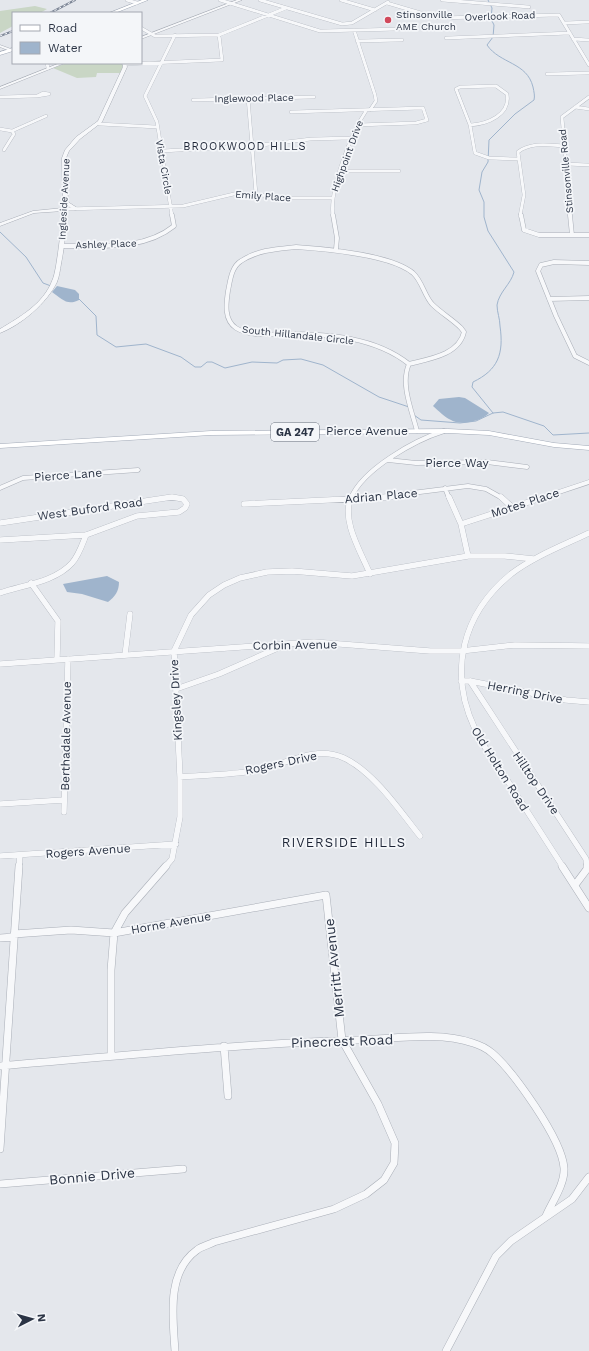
<svg xmlns="http://www.w3.org/2000/svg" width="589" height="1351" font-family="'Work Sans',sans-serif">
	<style>
		.green { fill: #c9d6c5 }
		.water { fill: #9fb4cc }
		.lines { fill: none; stroke-linecap: round; stroke-linejoin: round }
		.stream { stroke: #9fb4cc; stroke-width: 1 }
		.minor-far3-casing { stroke: #a9aeb7; stroke-width: 3.5 }
		.minor-far2-casing { stroke: #a9aeb7; stroke-width: 5 }
		.minor-far1-casing { stroke: #a9aeb7; stroke-width: 6 }
		.minor-casing { stroke: #a9aeb7; stroke-width: 8 }
		.tertiary-casing { stroke: #a9aeb7; stroke-width: 1 }
		.primary-casing { stroke: #a3abb8; stroke-width: 1 }
		.minor-far3 { stroke: #f7f8fa; stroke-width: 3 }
		.minor-far2 { stroke: #f7f8fa; stroke-width: 4 }
		.minor-far1 { stroke: #f7f8fa; stroke-width: 5.5 }
		.minor { stroke: #f7f8fa; stroke-width: 7 }
		.tertiary { fill: #f7f8fa; fill-rule: evenodd }
		.primary { fill: #fff; fill-rule: evenodd }
		.rail-casing { stroke: #7d8696; stroke-width: 2 }
		.rail { stroke: #f4f6f9; stroke-width: 1; stroke-dasharray: 2.5; stroke-linecap: butt }
		.poi-dot { fill: #d1495b; stroke: #f4f6f9; stroke-width: 1.5 }
		.labels { text-anchor: middle; dominant-baseline: central; stroke-width: 3.5; stroke-linejoin: round; paint-order: stroke }
		.far-poi-label { font-size: 10px; fill: #2b3445; stroke: #f4f6f9; text-anchor: start }
		.far-street-label { font-size: 10px; fill: #2b3445; stroke: #f4f6f9 }
		.far-neighbourhood-label { font-size: 11px; letter-spacing: 1px; fill: #1d2536; stroke: #f4f6f9 }
		.shield { fill: #f4f6f9; stroke: #676e7b; stroke-width: 1 }
		.shield-label { font-size: 11px; font-weight: bold; fill: #2b3445 }
		.street-label { font-size: 12px; fill: #2b3445; stroke: #f4f6f9 }
		.neighbourhood-label { font-size: 13px; letter-spacing: 1px; fill: #1d2536; stroke: #f4f6f9 }
		.near-street-label { font-size: 14px; fill: #2b3445; stroke: #f4f6f9 }
	</style>
	<rect width="100%" height="100%" fill="#e4e7ec"/>
	<!-- green -->
	<path class="green" d="M35 6 47 9 40 13H13V26L0 33V11Z
		M67 63H121L123 64 121 73H97L96 77 77 78 53 68Z"/>
	<!-- water -->
	<path class="water" d="M57 286 75 290 79 294V300C67 306 62 299 52 292Z
		M459 397 465 398 489 413C482 421 460 426 451 420 444 417 439 411 433 406L439 399Z
		M107 576 119 582C119 591 115 597 108 602L82 594 67 592 63 584Z"/>
	<g class="lines">
		<!-- stream -->
		<path class="stream" d="M488 0 492 8 491 19 494 25 493 37 487 45C500 64 527 62 533 87 534 92 535 96 534 100L515 114 489 140 488 162 482 172 479 190 484 202V217L488 231 514 272C511 284 499 292 497 305 497 312 500 319 500 326 504 354 498 370 473 382L472 387 493 413
			M0 232 26 257 43 283 51 286
			M79 299 96 316 97 335 116 347 146 344 181 357 195 367H201L207 362H212L225 368 252 362 277 363 283 360 301 359 323 365 379 397 409 407
			M414 415 421 420 460 423 476 421 493 413 503 412 544 426 553 435 589 433"/>
		<defs>
			<path id="minor-far3" d="M127 0 137 3
				M220 0 320 31 400 29
				M260 0 342 24 352 23 388 2
				M341 0 375 10
				M442 0 529 7
				M387 3 438 18 559 15 589 65
				M564 23 589 22
				M141 28 155 36 219 35
				M354 30 375 95 376 101 370 110
				M446 38 570 33
				M573 39 589 40
				M357 41 402 40
				M47 63 48 68
				M125 64 222 60 219 35 286 8
				M547 74 589 73
				M496 86 507 94C511 115 487 124 470 125L456 89 460 87Z
				M43 93 49 94 37 96Z
				M0 97 37 96
				M248 98 256 194
				M193 100 314 97
				M575 107 589 109
				M291 112 423 108 427 120 416 123 357 125
				M99 124 157 127
				M470 125 475 153 489 158 519 159
				M0 129 12 131
				M4 150 14 134 12 131 46 116
				M162 151 253 146 311 139 352 138
				M566 164 589 165
				M340 171H399
				M65 209 183 206 238 193 290 198H332
				M172 216 157 122 145 96 175 35
				M333 216C329 190 351 133 366 111
				M520 216 524 195 518 152C531 142 548 145 564 146
				M570 216 562 117 589 97"/>
			<path id="minor-far2" d="M333 215 337 238 336 249
				M521 215 524 230 539 235H589
				M570 215 572 235
				M62 246C100 245 143 251 174 226L172 215
				M296 247C325 249 390 254 413 273 422 281 424 295 432 304 441 313 452 319 461 328L464 332C459 355 429 359 409 364 375 337 329 334 287 334 271 334 250 337 236 328 224 320 226 304 228 291 230 282 231 267 241 261 258 250 276 249 296 247Z
				M589 263 554 262 541 265 538 271 556 316 575 356 589 363
				M549 299 589 298
				M409 364C400 384 412 411 417 431
				M388 460 416 463 487 462 527 467
				M0 488 23 478 138 470
				M445 488 449 498
				M166 498H177
				M351 498C363 469 415 440 444 431
				M372 498 468 486 486 489 502 498
				M541 498 589 482"/>
			<path id="minor-far1" d="M351 497C341 521 361 552 370 574
				M449 497 461 524 468 556
				M501 497 512 507
				M244 504 391 497
				M0 523 172 497 183 499 187 504 185 508 179 512 137 516 86 535 0 540
				M461 524 544 497
				M31 583 58 621 57 659
				M0 593C23 585 55 582 72 563 79 555 82 545 86 535
				M125 655 130 614
				M0 664 314 642 430 651H461L515 645 589 646
				M461 681H470L566 700 589 702
				M470 681 586 859 587 867
				M176 689 219 674 287 644
				M180 777C206 775 233 775 259 770 287 764 315 745 344 758 374 772 400 811 420 836
				M0 804 64 800
				M64 812 68 659
				M0 856 176 844
				M19 867 20 855
				M165 867 172 859 180 817V777L174 651 191 615 209 595 224 585 240 578 267 572 292 571 352 576 468 556H505L534 559
				M563 867C545 839 527 811 509 783 498 765 483 748 475 729 448 672 462 614 511 574 535 556 562 546 589 533"/>
			<path id="minor" d="M562 866 589 908
				M575 885 587 869V866
				M14 934 71 930 114 933 326 895 342 1040 378 1104 395 1143 394 1163 384 1180 366 1194 334 1209 214 1242C209 1245 202 1246 197 1250 166 1272 173 1318 175 1351
				M0 938 14 937
				M224 1046 228 1096
				M111 1055V970L114 933 125 913 166 866
				M0 1066C119 1056 238 1044 357 1040 393 1039 439 1031 473 1043 480 1045 486 1048 492 1053 513 1071 562 1139 564 1168 565 1184 552 1202 546 1216
				M0 1149 19 866
				M0 1184 183 1169
				M446 1351 496 1256 511 1241 572 1199 589 1177"/>
			<path id="tertiary" d="M237 0H242L141 39V37Z
				M0 45 11 49 12 50 10 51 0 47Z
				M60 63H65L0 89V87Z
				M121 63H126L127 67 102 122 80 139 69 151 66 158 68 202 79 209 75 210 68 206C66 226 65 245 61 264 60 270 59 277 57 282 47 303 21 325 0 333V329C20 317 43 304 52 281 54 277 55 271 56 266 59 248 61 229 63 211L34 213 0 226V223L33 211 63 208 62 158 65 150 76 137 98 121 123 67V65Z"/>
			<path id="primary" d="M142 0H148L115 13H109Z
				M13 48V51L0 55V52Z
				M448 429 489 431 554 443 589 446V450L554 447 489 435 448 433 211 435 0 448V444L211 431Z"/>
		</defs>
		<!-- minor-far3 casing -->
		<use href="#minor-far3" class="minor-far3-casing"/>
		<!-- minor-far2 casing -->
		<use href="#minor-far2" class="minor-far2-casing"/>
		<!-- minor-far1 casing -->
		<use href="#minor-far1" class="minor-far1-casing"/>
		<!-- minor casing -->
		<use href="#minor" class="minor-casing"/>
		<!-- tertiary casing -->
		<use href="#tertiary" class="tertiary-casing"/>
		<!-- primary casing -->
		<use href="#primary" class="primary-casing"/>
		<!-- minor-far3 -->
		<use href="#minor-far3" class="minor-far3"/>
		<!-- minor-far2 -->
		<use href="#minor-far2" class="minor-far2"/>
		<!-- minor-far1 -->
		<use href="#minor-far1" class="minor-far1"/>
		<!-- minor -->
		<use href="#minor" class="minor"/>
		<!-- tertiary -->
		<use href="#tertiary" class="tertiary"/>
		<!-- primary -->
		<use href="#primary" class="primary"/>
		<defs>
			<path id="rail" d="M50 13 75 0
				M0 36 13 31"/>
		</defs>
		<!-- rail casing -->
		<use href="#rail" class="rail-casing"/>
		<!-- rail -->
		<use href="#rail" class="rail"/>
	</g>
	<!-- markers -->
	<circle class="poi-dot" cx="388" cy="20" r="4"/>
	<g class="labels">
		<!-- far-poi labels -->
		<g class="far-poi-label">
			<text x="396" y="14">Stinsonville<tspan x="396" dy="12">AME Church</tspan></text>
		</g>
		<!-- far-street labels -->
		<g class="far-street-label">
			<text transform="translate(500 16) rotate(-2)">Overlook Road</text>
			<text transform="translate(254 98) rotate(-1)">Inglewood Place</text>
			<text transform="translate(347 156) rotate(-70)">Highpoint Drive</text>
			<text transform="translate(164 167) rotate(80)">Vista Circle</text>
			<text transform="translate(566 171) rotate(-95)">Stinsonville Road</text>
			<text transform="translate(263 196) rotate(4)">Emily Place</text>
			<text transform="translate(64 199) rotate(-87)">Ingleside Avenue</text>
			<text transform="translate(106 244) rotate(-2)">Ashley Place</text>
			<text transform="translate(298 335) rotate(6)">South Hillandale Circle</text>
		</g>
		<!-- far-neighbourhood labels -->
		<g class="far-neighbourhood-label">
			<text x="245" y="146">BROOKWOOD HILLS</text>
		</g>
		<!-- shield labels -->
		<rect class="shield" x="271" y="423" width="48" height="18" rx="3"/>
		<g class="shield-label">
			<text x="295" y="432">GA 247</text>
		</g>
		<!-- street labels -->
		<g class="street-label">
			<text x="367" y="431">Pierce Avenue</text>
			<text x="457" y="463">Pierce Way</text>
			<text transform="translate(68 475) rotate(-4)">Pierce Lane</text>
			<text transform="translate(381 496) rotate(-5)">Adrian Place</text>
			<text transform="translate(525 503) rotate(-18)">Motes Place</text>
			<text transform="translate(90 509) rotate(-8)">West Buford Road</text>
			<text transform="translate(295 645) rotate(-1)">Corbin Avenue</text>
			<text transform="translate(525 692) rotate(11)">Herring Drive</text>
			<text transform="translate(176 700) rotate(-93)">Kingsley Drive</text>
			<text transform="translate(66 736) rotate(-89)">Berthadale Avenue</text>
			<text transform="translate(281 763) rotate(-12)">Rogers Drive</text>
			<text transform="translate(500 769) rotate(58)">Old Holton Road</text>
			<text transform="translate(536 783) rotate(56)">Hilltop Drive</text>
			<text transform="translate(88 851) rotate(-4)">Rogers Avenue</text>
			<text transform="translate(171 923) rotate(-10)">Horne Avenue</text>
		</g>
		<!-- neighbourhood labels -->
		<g class="neighbourhood-label">
			<text x="344" y="842">RIVERSIDE HILLS</text>
		</g>
		<!-- near-street labels -->
		<g class="near-street-label">
			<text transform="translate(334 968) rotate(-96)">Merritt Avenue</text>
			<text transform="translate(342 1041) rotate(-2)">Pinecrest Road</text>
			<text transform="translate(92 1176) rotate(-5)">Bonnie Drive</text>
		</g>
	</g>
	<!-- legend -->
	<rect x="12" y="12" width="130" height="52" fill="#f4f6f9" stroke="#a4a8b1"/>
	<rect x="20" y="25" width="20" height="6" fill="#ffffff" stroke="#a4a8b1"/>
	<text x="48" y="32" font-size="12" fill="#2b3445">Road</text>
	<rect x="20" y="42" width="20" height="12" fill="#9fb4cc" stroke="#a4a8b1"/>
	<text x="48" y="52" font-size="12" fill="#2b3445">Water</text>
	<!-- north arrow -->
	<g transform="translate(32 1319) rotate(84)" stroke="#f4f6f9" stroke-width="3" paint-order="stroke">
	<path d="M0-3L7 15L0 10L-7 15Z" fill="#2b3445"/>
	<text y="-6" font-size="11" font-weight="bold" text-anchor="middle" fill="#2b3445">N</text>
	</g>
</svg>
